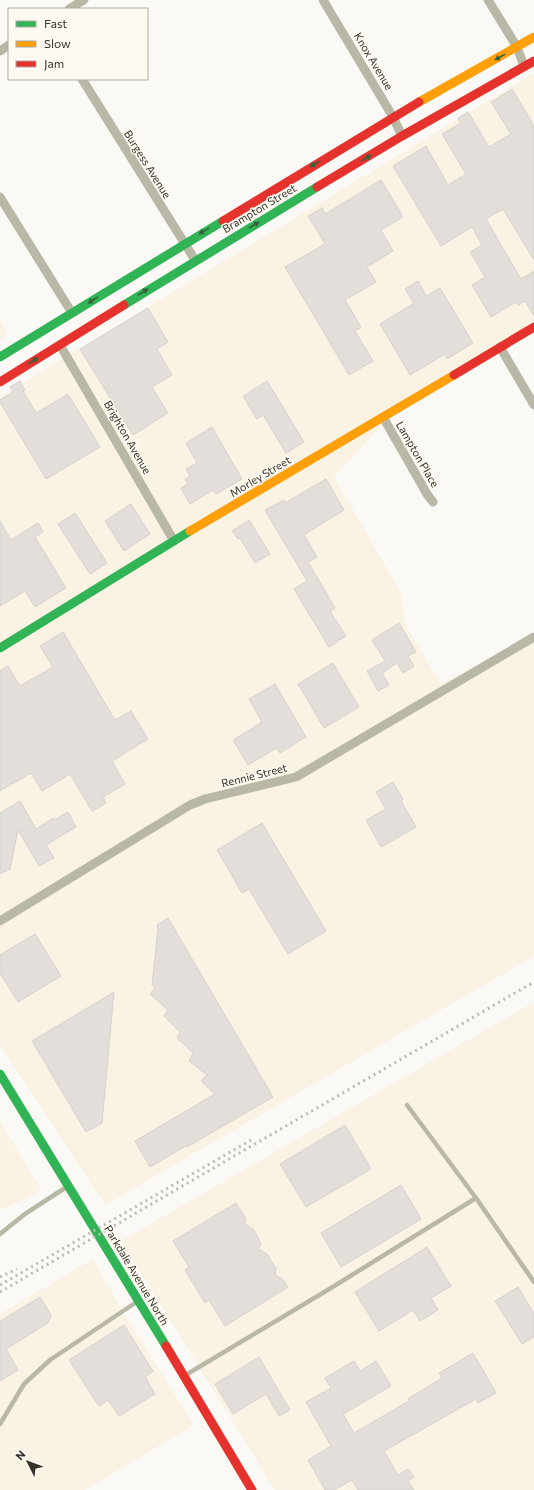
<svg xmlns="http://www.w3.org/2000/svg" width="534" height="1490" font-family="Commissioner,sans-serif">
	<style>
		.built { fill: #faf2e2 }
		.building { fill: #e3ded9; stroke: #d5d1cd }
		.lines { fill: none; stroke-linecap: round; stroke-linejoin: round }
		.lane { stroke: #b9b8a7; stroke-width: 4.5 }
		.street { stroke: #b9b8a7; stroke-width: 9 }
		.fast { stroke: #30b455; stroke-width: 9 }
		.slow { stroke: #ff9f0a; stroke-width: 9 }
		.jam { stroke: #e5322d; stroke-width: 9 }
		.rail { stroke: #bbbab1; stroke-width: 3; stroke-dasharray: 2 4; stroke-linecap: butt }
		.oneway { fill: #34603a }
		.labels { text-anchor: middle; dominant-baseline: central; stroke-width: 3; stroke-linejoin: round; paint-order: stroke }
		.street-label { font-size: 11px; fill: #36322b; stroke: #fefaf2 }
	</style>
	<rect width="100%" height="100%" fill="#fbf9f5"/>
	<!-- built -->
	<path class="built" d="M534 73V321L398 407 334 477 400 591 405 624 441 684 534 633V956L105 1205 0 1045V397Z
		M0 320 8 334 0 339Z
		M534 1002V1490H275L121 1241Z
		M0 1121 42 1191 0 1210Z
		M93 1259 125 1315 194 1425 85 1490H0V1314Z"/>
	<!-- building -->
	<path class="building" d="M512 89 534 126V260L503 209 486 219 521 279 534 271V316L525 301 518 305 516 302 491 317 472 285 485 277 470 252 482 245 472 227 441 246 393 166 426 146 448 185 466 174 442 134 461 123 458 118 468 112 489 147 511 134 491 102Z
		M381 180 403 217 381 230 393 251 367 267 376 282 345 300 361 327 355 331 373 361 349 375 285 267 325 244 308 216 322 208 325 214Z
		M418 281 426 296 440 288 473 343 447 359 445 354 410 375 380 324 414 303 405 289Z
		M148 308 168 342 157 349 172 375 152 387 168 413 133 435 80 349Z
		M20 381 25 390 23 391 36 413 68 394 100 447 46 479 0 402V400L13 392 10 387Z
		M267 381 304 442 286 453 263 415 257 419 243 396Z
		M212 427 242 479 216 494 213 490 190 504 181 488 188 484 185 479 190 476 186 469 197 463 186 443Z
		M326 479 344 510 304 535 317 557 308 562 335 608 330 611 346 636 329 647 294 589 307 581 265 510 284 500 285 503Z
		M131 504 150 534 124 551 105 521Z
		M75 513 107 563 90 574 58 524Z
		M249 520 270 554 255 563 240 538 238 539 232 531Z
		M0 521 11 540 38 523 43 532 35 537 66 588 35 607 25 591 0 606Z
		M399 623 416 652 408 656 414 666 403 673 397 663 382 673 389 685 378 691 367 671 385 661 372 640Z
		M63 632 115 720 131 711 148 739 112 761 125 784 103 797 106 803 92 811 70 774 42 791 31 773 0 791V671L8 666 20 686 53 667 40 646Z
		M333 663 359 707 324 728 298 684Z
		M275 684 306 737 280 753 277 748 248 765 233 740 262 722 249 699Z
		M393 782 403 799 401 801 416 827 381 847 366 820 386 809 376 792Z
		M20 801 36 829 53 818 54 820 68 812 76 827 46 845 54 858 39 866 18 830 10 869 0 874V813Z
		M262 823 326 931 288 954 249 889 242 893 217 850Z
		M168 918 273 1097 187 1147 186 1146 150 1167 135 1141 215 1094 201 1081 207 1075 189 1061 193 1053 177 1038 180 1032 164 1016 168 1010 150 994 155 988 152 985 158 929 157 925Z
		M35 934 61 976 18 1002 0 973V955Z
		M114 992 102 1123 86 1132 32 1041Z
		M345 1125 371 1169 306 1207 280 1164Z
		M401 1185 421 1219 341 1267 321 1233Z
		M236 1203 246 1219 245 1224 254 1230 261 1244 258 1249 267 1254 276 1269 275 1275 283 1279 288 1287 225 1326 209 1300 205 1303 185 1270 189 1267 173 1241Z
		M427 1247 451 1286 431 1298 438 1310 420 1321 413 1310 379 1331 355 1292Z
		M518 1287 534 1314V1337L522 1344 495 1301Z
		M40 1297 51 1315 48 1323 6 1349 18 1370 0 1381V1321Z
		M124 1325 153 1371 145 1377 155 1394 119 1416 108 1400 99 1406 69 1360Z
		M473 1353 496 1393 478 1403 476 1399 384 1451 398 1475 408 1469 414 1477 408 1481 414 1490H358L352 1480 334 1490H325L308 1460 331 1446 306 1402 331 1388 325 1378 354 1361 360 1371 376 1361 391 1386 343 1414 354 1433 409 1401 408 1399 442 1378 439 1373Z
		M259 1357 290 1410 279 1416 266 1394 233 1414 215 1384Z"/>
	<g class="lines">
		<!-- lane -->
		<path class="lane" d="M476 1198 534 1282
			M0 1234 25 1214 68 1186
			M184 1376 331 1288 476 1198 407 1105
			M0 1424 24 1384 50 1360 138 1301"/>
		<!-- street -->
		<path class="street" d="M323 0 393 117 402 136
			M488 0 517 47 524 66
			M69 9 84 0
			M0 51 9 45
			M82 79 195 260
			M0 197 72 313
			M60 345 174 541
			M500 347 534 405
			M383 417 427 494 433 502
			M0 921 190 805 205 799 296 777 534 637"/>
		<!-- fast -->
		<path class="fast" d="M124 305 317 187
			M0 357 223 221
			M0 648 190 531
			M0 1074 166 1346"/>
		<!-- slow -->
		<path class="slow" d="M419 102 534 37
			M190 531 454 375"/>
		<!-- jam -->
		<path class="jam" d="M317 187 402 136 534 61
			M223 221 419 102
			M454 375 534 327
			M0 382 124 305
			M166 1346 252 1490"/>
		<!-- rail -->
		<path class="rail" d="M0 1277 17 1269
			M0 1285 251 1140
			M0 1292 534 982"/>
	</g>
	<!-- one-way arrows -->
	<defs><path id="oneway-solid" d="M-6-.8H1V-3.2L6.5 0L1 3.2V.8H-6Z"/></defs>
	<g class="oneway">
		<use href="#oneway-solid" transform="translate(500 57) rotate(151)"/>
		<use href="#oneway-solid" transform="translate(366 158) rotate(-31)"/>
		<use href="#oneway-solid" transform="translate(315 164) rotate(149)"/>
		<use href="#oneway-solid" transform="translate(254 225) rotate(-31)"/>
		<use href="#oneway-solid" transform="translate(204 231) rotate(149)"/>
		<use href="#oneway-solid" transform="translate(143 292) rotate(-32)"/>
		<use href="#oneway-solid" transform="translate(93 300) rotate(148)"/>
		<use href="#oneway-solid" transform="translate(33 361) rotate(-32)"/>
	</g>
	<g class="labels">
		<!-- street labels -->
		<g class="street-label">
			<text transform="translate(374 61) rotate(59)">Knox Avenue</text>
			<text transform="translate(148 164) rotate(58)">Burgess Avenue</text>
			<text transform="translate(259 208) rotate(-31)">Brampton Street</text>
			<text transform="translate(128 437) rotate(60)">Brighton Avenue</text>
			<text transform="translate(418 454) rotate(60)">Lampton Place</text>
			<text transform="translate(260 476) rotate(-31)">Morley Street</text>
			<text transform="translate(254 775) rotate(-14)">Rennie Street</text>
			<text transform="translate(137 1275) rotate(59)">Parkdale Avenue North</text>
		</g>
	</g>
	<!-- legend -->
	<rect x="8" y="8" width="140" height="72" fill="#fefaf2" stroke="#aeaaa2"/>
	<rect x="16" y="21" width="20" height="6" fill="#30b455" stroke="#aeaaa2"/>
	<text x="44" y="28" font-size="12" fill="#36322b">Fast</text>
	<rect x="16" y="41" width="20" height="6" fill="#ff9f0a" stroke="#aeaaa2"/>
	<text x="44" y="48" font-size="12" fill="#36322b">Slow</text>
	<rect x="16" y="61" width="20" height="6" fill="#e5322d" stroke="#aeaaa2"/>
	<text x="44" y="68" font-size="12" fill="#36322b">Jam</text>
	<!-- north arrow -->
	<g transform="translate(28 1462) rotate(312)" stroke="#fefaf2" stroke-width="3" paint-order="stroke">
	<path d="M0-3L7 15L0 10L-7 15Z" fill="#36322b"/>
	<text y="-6" font-size="11" font-weight="bold" text-anchor="middle" fill="#36322b">N</text>
	</g>
</svg>
